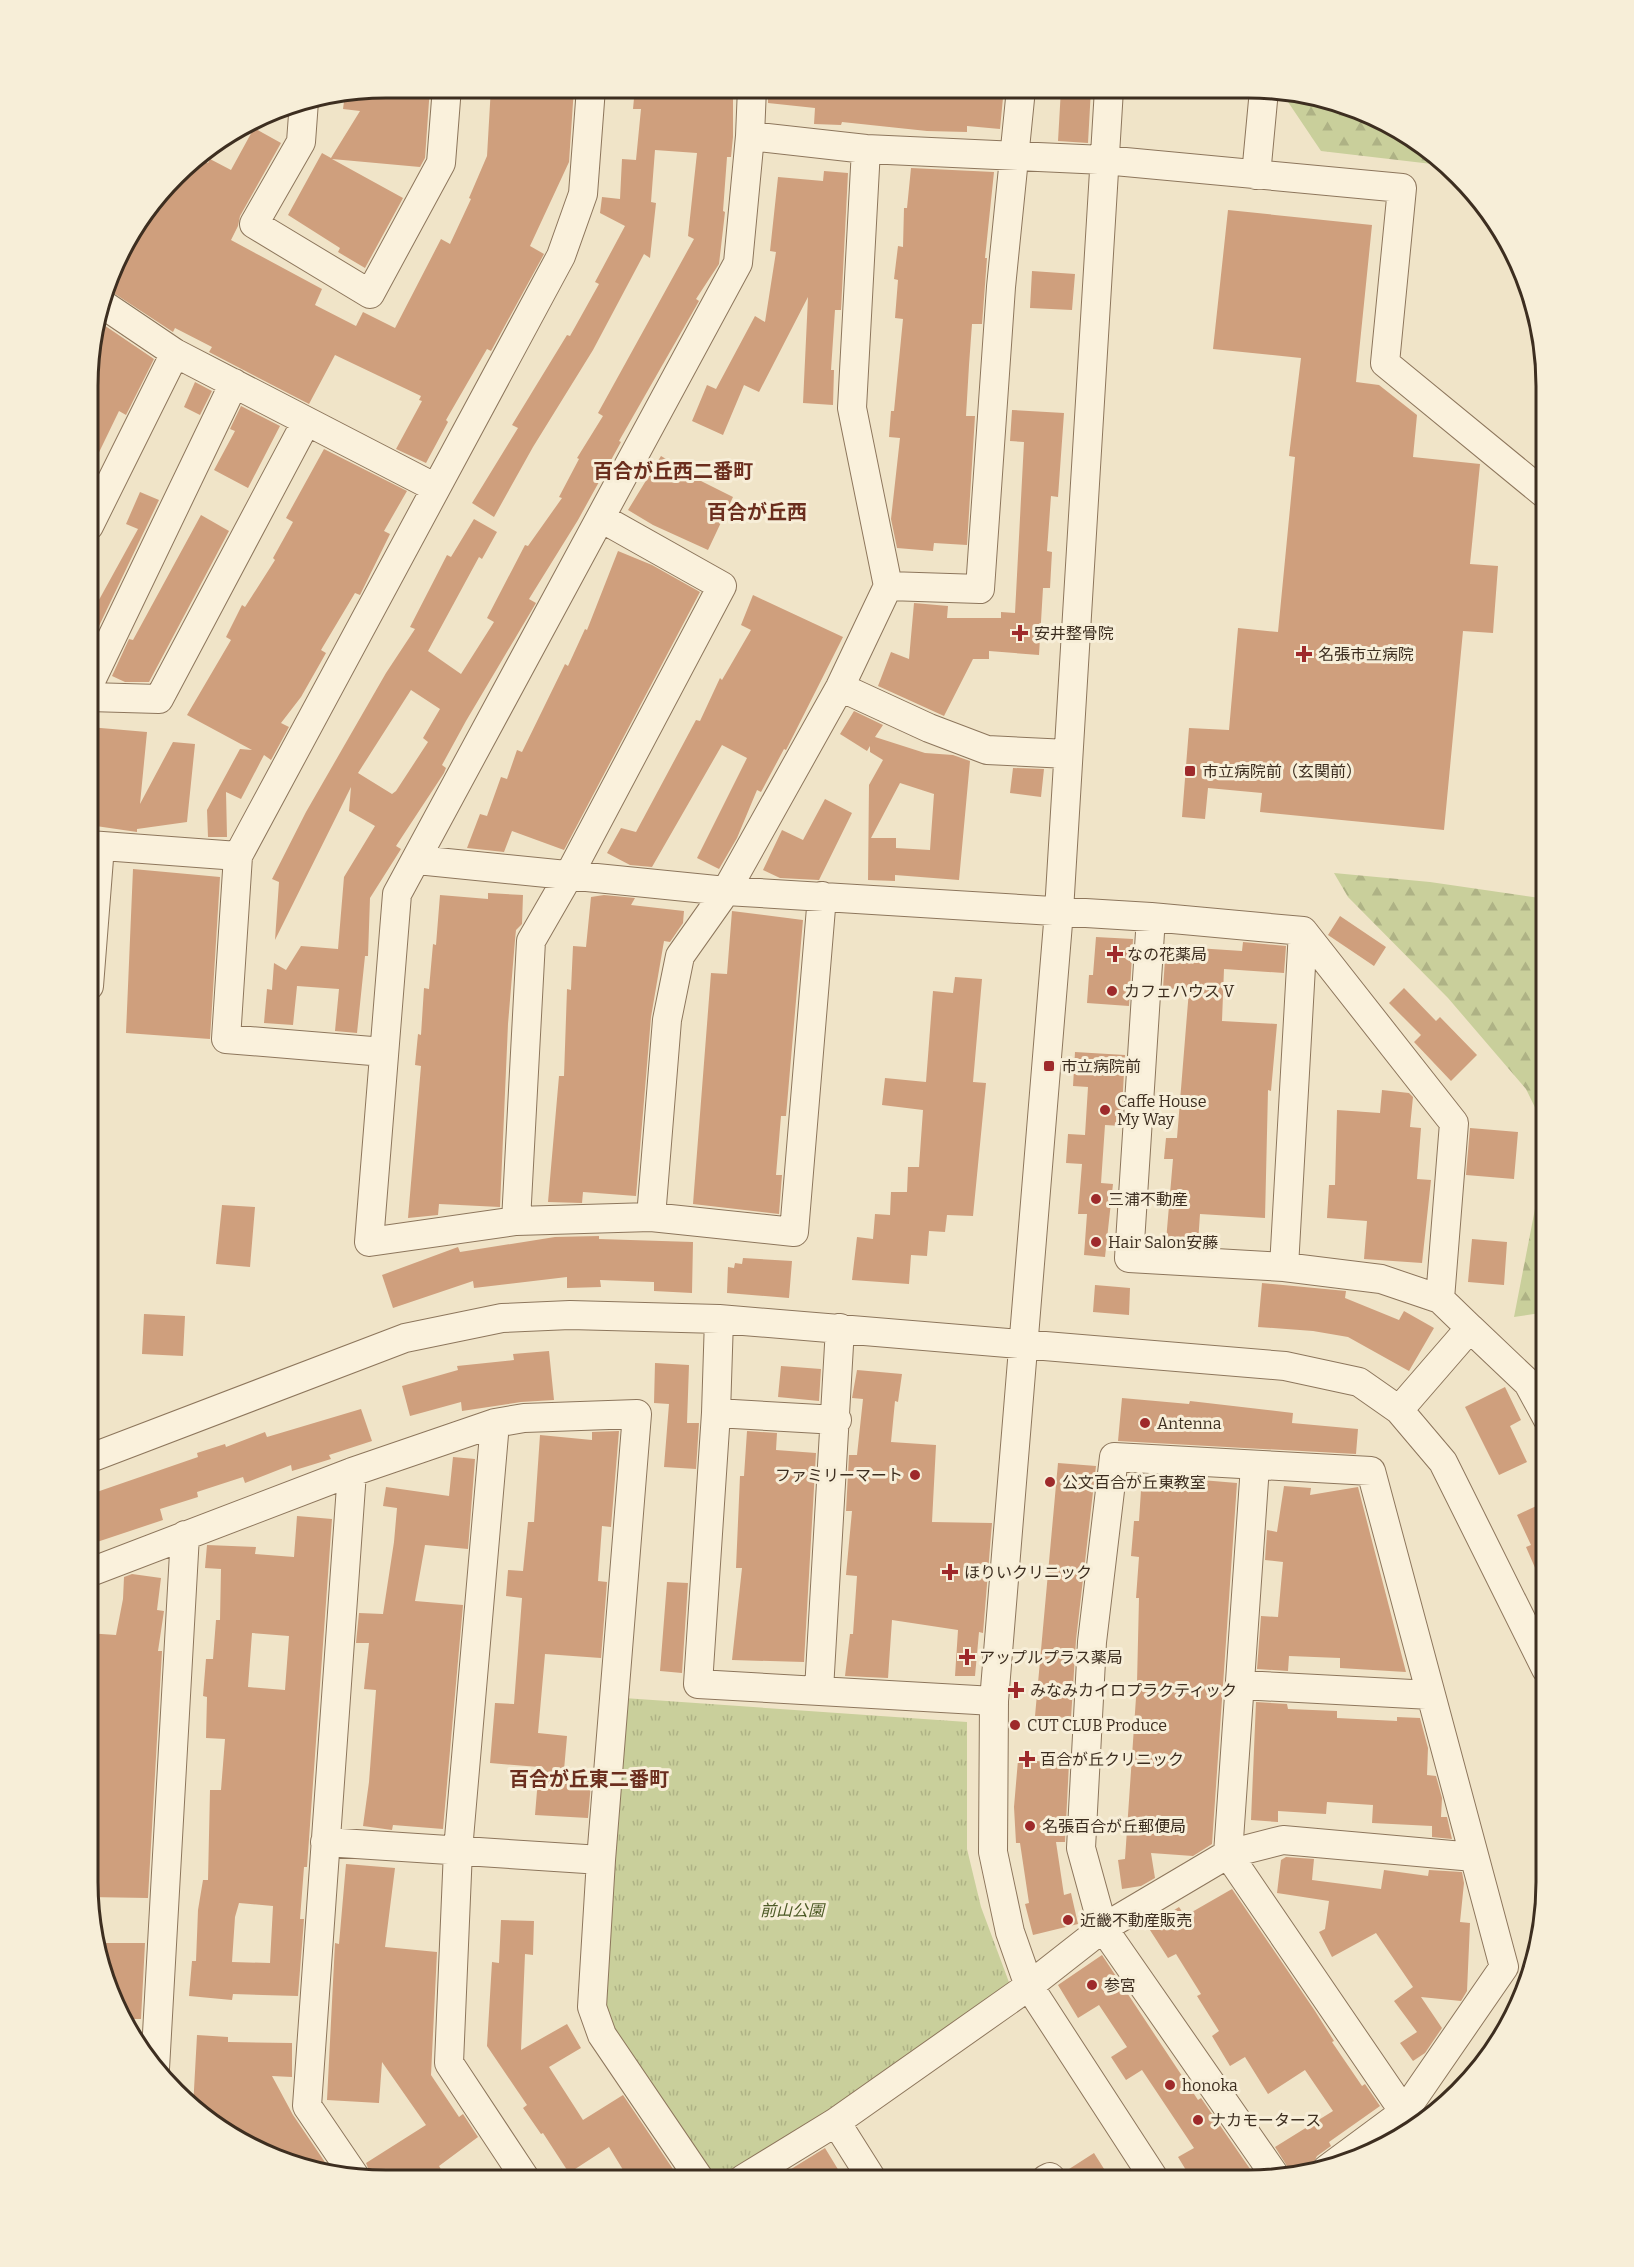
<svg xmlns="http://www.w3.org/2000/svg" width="1634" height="2267" font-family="Bitter,'Noto Sans JP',serif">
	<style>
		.forest { fill: url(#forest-firs) }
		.park { fill: url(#park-tufts) }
		.building { fill: #cf9f7d; fill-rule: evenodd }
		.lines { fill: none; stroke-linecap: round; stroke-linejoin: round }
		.minor-casing { stroke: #8d765c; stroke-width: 30 }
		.minor { stroke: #faf1dc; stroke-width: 28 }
		.poi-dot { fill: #9e2a2b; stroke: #f7eed8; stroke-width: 2 }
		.labels { text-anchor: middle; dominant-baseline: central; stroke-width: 6; stroke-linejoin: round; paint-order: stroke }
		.poi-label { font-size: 16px; fill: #3d2e20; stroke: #f7eed8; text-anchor: start }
		.park-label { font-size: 16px; font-style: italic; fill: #4d5a26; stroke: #f7eed8 }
		.quarter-label { font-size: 20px; font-weight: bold; fill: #6b2e1e; stroke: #f7eed8 }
		.rim { fill: none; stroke: #3d2e20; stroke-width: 3 }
	</style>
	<defs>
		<pattern id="forest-firs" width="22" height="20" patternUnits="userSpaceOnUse" patternTransform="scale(1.5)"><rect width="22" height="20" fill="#c9cf9b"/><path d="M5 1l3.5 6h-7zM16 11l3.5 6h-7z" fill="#aeb285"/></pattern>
		<pattern id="park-tufts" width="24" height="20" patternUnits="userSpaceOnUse" patternTransform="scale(1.5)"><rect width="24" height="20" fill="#c9cf9b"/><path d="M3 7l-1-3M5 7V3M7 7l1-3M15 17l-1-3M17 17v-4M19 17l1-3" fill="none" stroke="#aeb285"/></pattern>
	</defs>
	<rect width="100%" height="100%" fill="#f0e4c8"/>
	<!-- forest -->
	<path class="forest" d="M1288 90 1363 110 1430 148 1449 166 1321 151 1286 99Z
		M1334 873 1430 882 1547 899V1132L1526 1089 1448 998 1348 897Z
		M1547 1147V1312L1514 1317Z"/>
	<!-- park -->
	<path class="park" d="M624 1698 967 1722V1849L981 1907 1010 1985 728 2179 712 2178 600 2006Z"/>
	<!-- building -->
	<path class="building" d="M385 87H430L425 158 420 167 332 159 403 198 365 268 338 252 340 248 288 215 322 153 331 158 360 111 343 109 345 94Z
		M491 87 574 88 569 162 530 246 544 254 491 351 487 349 446 420 448 422 426 463 396 449 422 401 419 400 421 396 335 355 309 404 209 352 212 347 175 328 173 332 109 290 127 236 189 161 197 156 208 163 210 159 231 170 254 128 281 143 240 216 238 226 231 240 322 289 315 305 356 326 363 312 395 328 441 239 450 244 471 199 469 198 487 156Z
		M635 88H733V137L731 157H727L723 211 725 212 719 264 696 299 699 301 619 441 621 442 578 520 529 599 536 603 466 721 442 765 446 768 444 773 396 846 401 849 370 898 368 956H365L357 1033 335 1031 339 989 297 986 293 1025 264 1023 267 989 272 990 274 963 286 970 301 946 338 949 344 877 375 826 349 811 351 787 275 940 279 882 272 879 306 812 386 673 415 629 410 627 447 555 451 557 474 519 497 532 482 559 479 557 428 651 461 674 494 622 487 618 525 545 528 546 562 498 559 497 579 459 577 458 603 416 598 413 694 239 688 236 697 153 655 150 651 202 656 203 650 258 644 254 593 350 533 447 494 517 472 503 518 428 512 425 567 335 570 336 599 284 595 282 625 226 600 213 602 197 620 199 622 159 636 160 641 109H633ZM411 690 440 709 423 738 428 742 396 791 392 794 358 773Z
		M768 88H843V93L903 99 904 88 970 89 969 96 1003 98 1000 129 967 126V132L927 131 842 122 841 125 814 124 815 108 768 103Z
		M1061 89H1091L1088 143 1058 141Z
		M911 168 994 172 985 258H987L982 324H972L969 365 966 416H975L967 545 934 543 933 551 897 548 891 519 900 438 889 437 891 411H894L903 319 895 318 898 280 894 279 898 246 903 247 904 208H907Z
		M824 171 848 173 841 310H835L831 370H834L833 405 803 403 808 297 759 392 744 385 723 435 692 421 707 385 716 389 755 316 765 322 776 252 770 251 778 177 823 181Z
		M1228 210 1372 225 1356 382 1379 385 1417 415 1413 457 1480 464 1470 564 1498 566 1493 633 1463 631 1444 830 1260 812 1262 793 1208 788 1205 819 1182 817 1189 728 1229 730 1238 628 1278 632 1295 457 1289 456 1301 358 1213 349Z
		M1032 271 1075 274 1072 310 1030 308Z
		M98 321 154 359 126 415 119 411 89 473 90 346Z
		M195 382 212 391 200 415 184 407Z
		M241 406 280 426 248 488 214 470 235 431 230 429Z
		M1012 410 1064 413 1058 497 1051 496 1047 551 1052 552 1050 588H1043L1039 655 989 651V659H973L944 716 878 686 891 652 909 659 914 603 948 606 947 618H1001V612L1015 613 1024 442 1010 441Z
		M324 449 407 491 384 531 390 534 360 595 355 593 321 650 326 653 301 697 281 723 289 727 271 760 264 755 241 799 226 792 227 837H208L207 810 240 749 252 750 187 715 231 640 226 637 242 605 245 607 275 560 273 558 293 522 286 518Z
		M661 456 686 471 685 473 733 497 708 550 653 525 628 510Z
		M140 492 159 500 89 647V618L138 529 126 524Z
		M201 515 229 531 149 682H125L112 676 129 639 133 640Z
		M618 551 652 565 700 592 564 850 512 831 504 852 467 848 480 814 487 816 501 777 507 779 517 750 522 752 565 664 568 666 585 629 587 630Z
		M753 595 843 637 786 750 784 749 761 792 757 790 737 838 719 869 697 858 747 758 722 745 652 867 630 865 607 853 621 828 636 832 696 720 700 721 720 678 722 680 751 630 741 625Z
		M854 711 883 725 875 737 925 753 953 755 970 761 959 880 895 875V881L868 880 869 785 883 760 870 752V746L867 751 840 734ZM900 783 934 794 930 850 896 848V838H871Z
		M89 727 147 732 140 804 173 742 195 744 187 822 137 829V832L89 825Z
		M1013 768 1044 769 1041 797 1010 793Z
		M825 799 852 813 819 880 780 878 763 870 782 830 803 840Z
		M133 869 220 877 210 1039 126 1033Z
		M488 893 523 895 522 924 516 930 515 940 508 1024 500 1207 439 1204 438 1215 408 1218 421 1066 415 1065 418 1034 421 1035 424 988 429 989 433 944 436 945 440 895 488 899Z
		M604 895 635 898 631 905 684 911 683 923 670 942 664 941 651 1017 636 1196 583 1192 582 1203 548 1202 559 1076H564L567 989 571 990 573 946 586 947 591 897Z
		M732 911 803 920 786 1116H781L776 1175H782L779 1214 693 1204 711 973 727 974Z
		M1340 916 1386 947 1374 966 1328 935Z
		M1096 937 1133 939 1129 1006 1087 1003 1089 975H1093Z
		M1243 942 1286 946 1284 973 1224 969 1222 1021 1277 1024 1271 1091 1268 1090 1265 1218 1200 1214 1198 1243 1166 1241 1173 1159H1164L1166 1138H1177L1189 990 1163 988 1166 946 1242 951Z
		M955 977 982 979 973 1082 986 1083 973 1216 947 1215 945 1232 929 1231 927 1256 911 1255 909 1284 852 1280 857 1237 873 1239 875 1214 890 1215 891 1192H907L908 1167H919L923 1110 882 1105 885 1078 926 1082 933 991 953 993Z
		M1404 988 1436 1021 1440 1017 1477 1055 1451 1081 1414 1042 1421 1035 1389 1003Z
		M1075 1052 1125 1055 1121 1126 1105 1125 1101 1183 1113 1184 1105 1257 1084 1255 1087 1214H1078L1082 1164 1066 1163 1068 1134 1085 1135 1088 1087 1073 1086Z
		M1382 1090 1409 1093 1413 1097 1410 1127 1421 1128 1417 1179 1431 1180 1422 1263 1364 1259 1367 1221 1327 1218 1329 1185H1335L1337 1110 1380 1113Z
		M1470 1128 1518 1132 1514 1179 1466 1175Z
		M222 1205 255 1207 250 1267 216 1264Z
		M599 1236V1239L693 1242 692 1293 654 1291V1282L600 1280 601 1287 567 1288V1277L474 1288 473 1281 393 1308 382 1275 458 1247 460 1252 555 1237Z
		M1472 1239 1507 1242 1504 1285 1468 1282Z
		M743 1258 792 1261 789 1298 727 1293 728 1267 734 1268 735 1263 742 1264Z
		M1262 1283 1346 1291 1345 1298 1399 1320 1404 1311 1434 1328 1409 1371 1348 1337 1313 1331 1258 1327Z
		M1095 1285 1130 1288 1129 1315 1093 1312Z
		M144 1314 185 1316 183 1356 142 1354Z
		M549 1351 554 1400 521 1402 462 1411 461 1402 410 1416 402 1386 458 1370 457 1366 514 1360 513 1354Z
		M655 1363 689 1365 687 1423H699L696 1469 664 1467 669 1404 654 1403Z
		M781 1366 821 1369 819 1401 778 1397Z
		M857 1370 902 1374 898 1402 895 1401 891 1442 936 1445 932 1522 992 1523 983 1633 979 1632 975 1676H955L958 1630 892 1620 888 1678 845 1676 850 1634H853L857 1576 846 1575 852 1511H846L849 1455H857L863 1399 852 1398Z
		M1505 1387 1521 1420 1510 1426 1527 1462 1499 1475 1465 1407Z
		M1122 1398 1189 1404 1190 1401 1293 1413 1292 1423 1358 1429 1356 1454 1118 1441Z
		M361 1409 372 1441 329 1455 331 1459 292 1471 291 1465 245 1483 243 1477 197 1492 198 1497 160 1509 163 1520 91 1544 88 1533V1495L198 1457 197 1453 225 1444 226 1447 265 1432 267 1437Z
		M619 1431 611 1527 602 1526 598 1581 607 1582 601 1658 545 1654 538 1733 567 1736 564 1770 592 1772 588 1818 535 1815 539 1767 490 1763 495 1703 514 1704 522 1598 506 1596 508 1570 523 1571 528 1522H534L540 1435 592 1440V1432Z
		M747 1431 777 1433 776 1450 816 1453 804 1662 732 1660 742 1568H736L740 1476H744Z
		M453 1457 475 1459 468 1549 425 1545 415 1601 463 1605 443 1829 393 1825 392 1830 363 1826 369 1782 376 1690 364 1689 369 1643H356L359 1613 383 1614 394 1542 397 1508 383 1506 386 1487 449 1496Z
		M1058 1463 1096 1466 1076 1640 1071 1718 1035 1716Z
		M1142 1475 1237 1483 1212 1844 1193 1856 1151 1853 1155 1878 1141 1886 1122 1889 1118 1860 1125 1859 1137 1683 1139 1598H1136L1139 1557 1131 1556 1134 1521H1139Z
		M1284 1486 1311 1488 1310 1495 1358 1487 1406 1672 1340 1668V1658L1289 1656 1288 1671 1257 1669 1261 1616 1278 1617 1283 1562 1265 1560 1267 1530 1277 1532Z
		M1547 1501 1546 1551V1593L1526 1547 1531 1545 1517 1515Z
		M297 1516 332 1519 307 1867H304L300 1919H304L298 1996 233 1994 232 2000 189 1996 192 1961H196L198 1910 203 1880H208L210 1790H221L225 1739 206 1738 207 1697 203 1696 206 1659H213L216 1620H220L221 1569 205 1568 207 1545 256 1547 255 1554 294 1557ZM252 1633 289 1636 285 1690 248 1687ZM239 1903 273 1906 270 1963 232 1962 235 1917Z
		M132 1574 161 1578 157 1610 164 1611 158 1651H162L148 1898 89 1897 87 1633 116 1635 123 1599 124 1577Z
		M667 1582 688 1583 682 1673 660 1671Z
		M1256 1702 1287 1704 1288 1709 1337 1711V1718L1397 1721V1717L1420 1718 1428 1748 1427 1775 1436 1776 1442 1798 1441 1817H1447L1452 1839 1432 1837V1826L1372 1823 1373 1805 1327 1802 1326 1814 1278 1811V1822L1251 1820Z
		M1018 1760 1069 1763 1065 1842H1056L1064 1895 1071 1893 1078 1924 1033 1935 1025 1904 1029 1903 1020 1843H1016L1014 1807Z
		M1286 1857 1314 1859 1312 1880 1381 1889 1384 1870 1428 1876 1429 1870 1462 1872 1464 1883 1460 1922 1470 1923 1467 1991 1461 2001 1421 1997 1442 2028 1425 2053 1413 2061 1400 2043 1417 2032 1394 2001 1413 1987 1376 1933 1332 1957 1319 1932 1325 1929 1329 1901 1277 1893 1281 1860Z
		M346 1864 395 1868 385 1947 437 1952 431 2075 459 2117 463 2114 478 2137 439 2166 446 2178H372L366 2163 426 2125 382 2062 379 2103 327 2100 335 1943 339 1944Z
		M1232 1889 1315 2011 1334 2041 1332 2042 1362 2086 1365 2084 1380 2106 1329 2142 1331 2146 1317 2156 1311 2168 1304 2173 1292 2174 1275 2147 1333 2111 1305 2070 1268 2094 1245 2057 1230 2066 1212 2036 1219 2031 1197 1996 1201 1994 1176 1954 1168 1958 1148 1927 1179 1907 1185 1916Z
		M501 1920 534 1921 533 1955 525 1954 521 2050 567 2024 581 2048 549 2067 583 2120 623 2095 679 2178H628L609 2147 569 2173 543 2133 541 2134 523 2108 527 2105 487 2046 492 1962 499 1963Z
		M95 1943H145L141 2019H121L118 2013 97 1959Z
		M1102 1955 1198 2100 1201 2098 1257 2179 1192 2180 1178 2157 1194 2148 1142 2070 1126 2080 1111 2057 1127 2047 1099 2005 1078 2018 1058 1985Z
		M197 2035 228 2037V2042L292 2043V2077L272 2076 293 2115 333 2174 271 2157 204 2119 193 2108Z
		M825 2148 839 2171 826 2179H775Z
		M1094 2153 1111 2180 1068 2179 1066 2171Z"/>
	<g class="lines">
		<defs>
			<path id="minor" d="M1109 89 1059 911 994 1701 993 1852 1010 1932 1029 1986 1155 2180
				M304 101 301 142 254 224 370 294 441 163 447 87
				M750 136 752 88
				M1256 175 1264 90
				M104 305 175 353 434 487
				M89 526 175 353
				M888 586 980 589 1001 287 1021 89
				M89 685 234 383
				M840 687 929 728 987 750 1068 754
				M89 697 159 699 306 422
				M89 845 238 856
				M417 860 726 891 1151 917 1303 931 1454 1123 1440 1299
				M822 896 794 1232 651 1217 516 1221 369 1242 397 894 738 263 750 136 866 149 1104 160 1402 188 1385 363 1547 496
				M1151 917 1129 1258 1284 1267 1381 1279 1440 1299 1470 1328 1399 1410
				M89 986 100 846
				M384 1052 226 1039 238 856 561 256 583 194 591 88
				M651 1217 667 1020 680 956 726 891 840 687 888 586 852 408 866 149
				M516 1221 531 941 569 875 722 586 601 518
				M1284 1267 1303 931
				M719 1319 716 1413 698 1684 994 1701
				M1470 1328 1528 1383 1547 1418
				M716 1413 837 1420
				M495 1423 458 1850 449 2063 525 2178
				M88 1459 405 1338 502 1318 570 1315 719 1319 1285 1366 1359 1382 1399 1410 1443 1462 1546 1669
				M1255 1466 1228 1854 1404 2112
				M352 1472 307 2106 356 2178
				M88 1573 352 1472 495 1423 524 1418 637 1414 601 1860 592 2007 602 2035 699 2178
				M1241 1685 1431 1695
				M819 1690 840 1328
				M325 1842 601 1860
				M155 2069 185 1535
				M836 2122 872 2179
				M1276 2177 1103 1928 1081 1848 1092 1642 1114 1457 1371 1471 1504 1967 1404 2112 1327 2169
				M743 2179 836 2122 1029 1986 1103 1928 1228 1854 1283 1840 1474 1857
				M1046 2179 1050 2177 1052 2179"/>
		</defs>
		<!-- minor casing -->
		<use href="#minor" class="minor-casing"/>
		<!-- minor -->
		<use href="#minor" class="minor"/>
	</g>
	<!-- markers -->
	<g class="poi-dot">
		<path d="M1017 624h6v6h6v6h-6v6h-6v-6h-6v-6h6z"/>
		<path d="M1301 645h6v6h6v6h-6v6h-6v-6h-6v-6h6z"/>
		<rect x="1184" y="765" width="12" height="12" rx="3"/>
		<path d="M1112 945h6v6h6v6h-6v6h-6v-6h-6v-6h6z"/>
		<circle cx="1112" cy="991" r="6"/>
		<rect x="1043" y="1060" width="12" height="12" rx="3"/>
		<circle cx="1105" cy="1110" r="6"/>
		<circle cx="1096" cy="1199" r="6"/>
		<circle cx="1096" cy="1242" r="6"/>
		<circle cx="1145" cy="1423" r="6"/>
		<circle cx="915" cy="1475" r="6"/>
		<circle cx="1050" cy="1482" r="6"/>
		<path d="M947 1563h6v6h6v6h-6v6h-6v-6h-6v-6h6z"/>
		<path d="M964 1648h6v6h6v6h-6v6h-6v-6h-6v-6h6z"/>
		<path d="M1013 1681h6v6h6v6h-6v6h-6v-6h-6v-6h6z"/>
		<circle cx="1015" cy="1725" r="6"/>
		<path d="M1024 1750h6v6h6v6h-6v6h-6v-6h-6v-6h6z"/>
		<circle cx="1030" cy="1826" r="6"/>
		<circle cx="1068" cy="1920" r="6"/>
		<circle cx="1092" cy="1985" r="6"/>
		<circle cx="1170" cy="2085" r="6"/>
		<circle cx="1198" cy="2120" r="6"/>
	</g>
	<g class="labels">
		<!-- poi labels -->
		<g class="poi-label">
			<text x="1034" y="633">安井整骨院</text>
			<text x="1318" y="654">名張市立病院</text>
			<text x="1202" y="771">市立病院前（玄関前）</text>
			<text x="1127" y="954">なの花薬局</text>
			<text x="1124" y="991">カフェハウス V</text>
			<text x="1061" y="1066">市立病院前</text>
			<text x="1117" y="1101">Caffe House<tspan x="1117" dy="18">My Way</tspan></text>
			<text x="1108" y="1199">三浦不動産</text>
			<text x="1108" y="1242">Hair Salon安藤</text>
			<text x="1157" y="1423">Antenna</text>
			<text x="903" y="1475" text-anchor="end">ファミリーマート</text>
			<text x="1062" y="1482">公文百合が丘東教室</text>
			<text x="964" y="1572">ほりいクリニック</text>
			<text x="979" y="1657">アップルプラス薬局</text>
			<text x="1030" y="1690">みなみカイロプラクティック</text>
			<text x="1027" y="1725">CUT CLUB Produce</text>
			<text x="1040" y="1759">百合が丘クリニック</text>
			<text x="1042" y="1826">名張百合が丘郵便局</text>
			<text x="1080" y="1920">近畿不動産販売</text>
			<text x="1104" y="1985">参宮</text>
			<text x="1182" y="2085">honoka</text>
			<text x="1210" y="2120">ナカモータース</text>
		</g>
		<!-- park labels -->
		<g class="park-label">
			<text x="792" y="1910">前山公園</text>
		</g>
		<!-- quarter labels -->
		<g class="quarter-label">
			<text x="673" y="471">百合が丘西二番町</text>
			<text x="757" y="512">百合が丘西</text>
			<text x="589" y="1779">百合が丘東二番町</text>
		</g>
	</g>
	<!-- crop -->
	<path d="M0 0H1634V2267H0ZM386 98H1248A288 288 0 0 1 1536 386V1882A288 288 0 0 1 1248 2170H386A288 288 0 0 1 98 1882V386A288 288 0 0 1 386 98Z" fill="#f7eed8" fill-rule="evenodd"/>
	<path class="rim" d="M386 98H1248A288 288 0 0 1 1536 386V1882A288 288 0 0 1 1248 2170H386A288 288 0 0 1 98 1882V386A288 288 0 0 1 386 98Z"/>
</svg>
